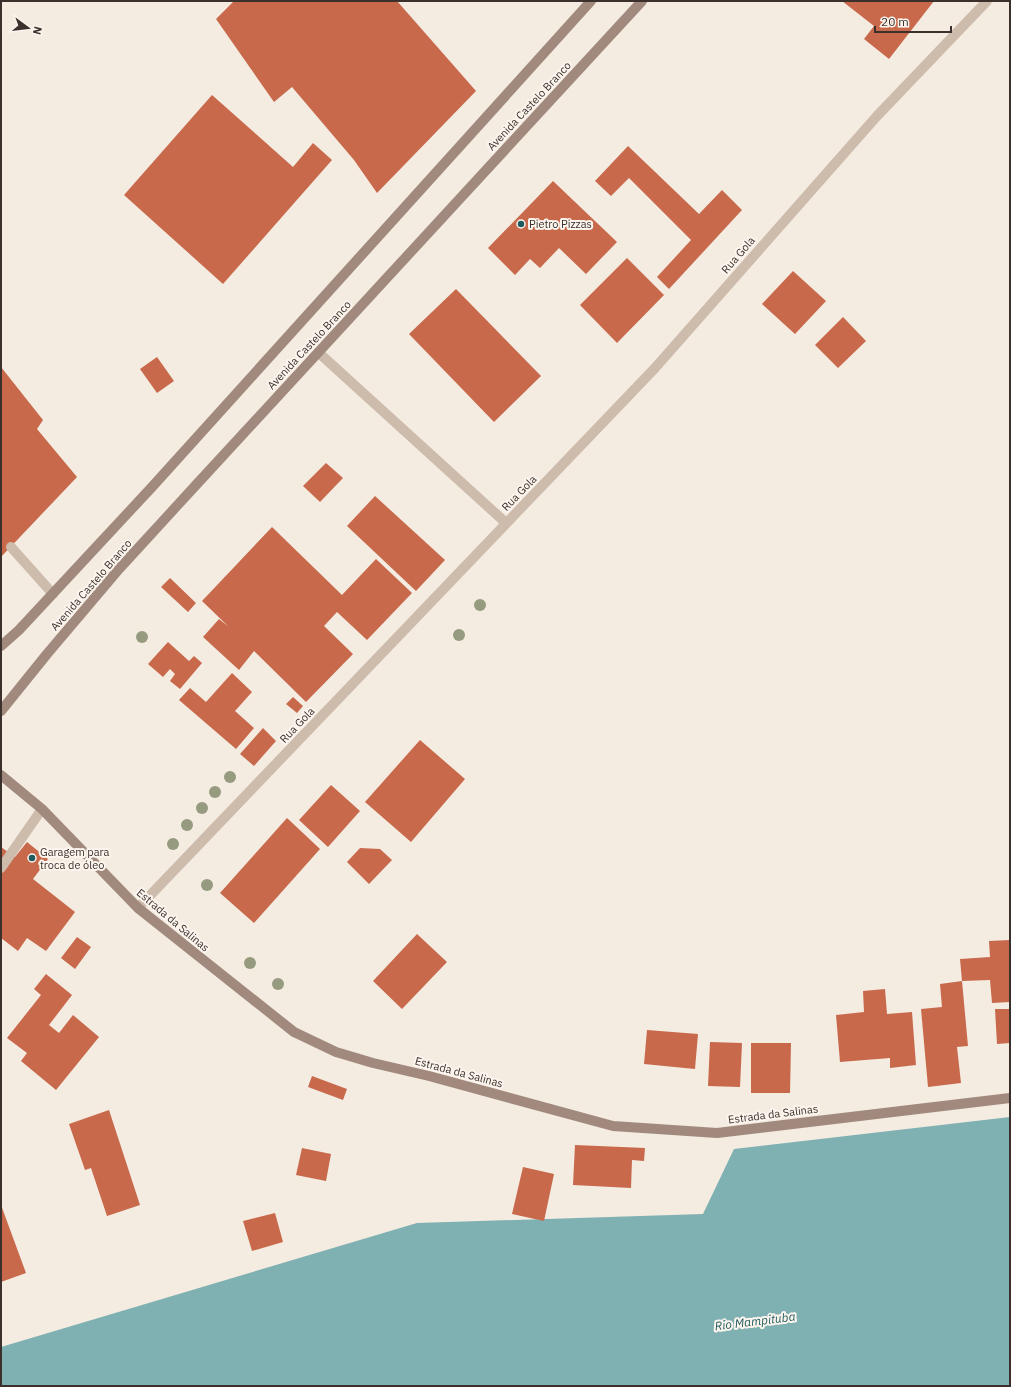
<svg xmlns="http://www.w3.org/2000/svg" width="1011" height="1387" font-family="'IBM Plex Sans',sans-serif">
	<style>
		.water { fill: #7fb0b2 }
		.building { fill: #c8694b }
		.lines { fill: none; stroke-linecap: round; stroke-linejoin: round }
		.lane { stroke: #cdbbac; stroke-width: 10 }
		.street { stroke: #cdbbac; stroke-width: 10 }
		.secondary { stroke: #a18a7d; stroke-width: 10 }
		.tree { fill: #969b7f }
		.poi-dot { fill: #1f5a5e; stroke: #fbf5ee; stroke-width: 1.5 }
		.labels { text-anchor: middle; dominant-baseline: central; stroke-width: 4; stroke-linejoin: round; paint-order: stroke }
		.street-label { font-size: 11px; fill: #3b302b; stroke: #fbf5ee }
		.poi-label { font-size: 11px; fill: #3b302b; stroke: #fbf5ee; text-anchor: start }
		.water-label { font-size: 12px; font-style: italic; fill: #1f5a5e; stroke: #fbf5ee }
	</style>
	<rect width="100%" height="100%" fill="#f4ebe1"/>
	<!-- water -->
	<path class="water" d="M1010 1117V1386H1V1347L417 1223 703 1214 734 1149Z"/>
	<!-- building -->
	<path class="building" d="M234 1H397L476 91 377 193 354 160 292 87 274 102 216 19Z
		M842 1H934L889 59 864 39 874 26Z
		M212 95 293 167 313 143 332 160 223 284 124 195Z
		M628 146 699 214 722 190 742 210 669 289 657 277 691 240 629 178 611 196 595 181Z
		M553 181 617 242 586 274 559 248 540 268 530 259 515 275 488 248Z
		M627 258 664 295 617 343 580 305Z
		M793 271 826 301 795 334 762 304Z
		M456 289 541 376 494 422 409 334Z
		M843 317 866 341 838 368 815 345Z
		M157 357 174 381 157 393 140 369Z
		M1 367 43 420 37 429 77 477 1 557Z
		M326 463 343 478 320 502 303 486Z
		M375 496 445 560 416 591 347 526Z
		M272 527 342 595 376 559 412 593 367 640 337 612 324 626 353 654 306 702 254 651 239 670 203 637 219 619 229 627 202 601Z
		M170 578 196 603 188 612 161 587Z
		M168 642 189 661 194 656 202 663 180 689 170 681 175 674 170 669 163 677 148 664Z
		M232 673 252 692 235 711 254 728 236 749 179 700 190 688 206 702Z
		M293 697 303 706 297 713 286 704Z
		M263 728 276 741 254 766 240 754Z
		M420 740 465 779 411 842 365 802Z
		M331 785 360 811 328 847 299 820Z
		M287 818 320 849 254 923 220 893Z
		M27 842 48 859 33 879 75 912 46 951 27 938 18 951 1 938V847L15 857Z
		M360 848 380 849 392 860 369 884 347 862Z
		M417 934 447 962 402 1009 373 981Z
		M77 937 91 947 75 969 61 958Z
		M1010 940V1002L992 1003 990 980 962 981 968 1046 957 1047 961 1083 928 1087 921 1009 942 1007 940 984 962 981 960 959 990 957 989 941Z
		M46 974 72 995 49 1025 59 1033 73 1015 99 1037 56 1090 21 1061 27 1053 7 1038 41 995 34 989Z
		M885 989 887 1014 912 1012 916 1065 890 1068V1058L840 1062 836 1015 864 1012 863 991Z
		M995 1009H1010V1043L997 1044Z
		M647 1030 698 1034 695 1069 644 1064Z
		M710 1042 742 1043 740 1087 708 1086Z
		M751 1043H791L790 1093H751Z
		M312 1076 347 1089 343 1100 308 1087Z
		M109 1110 140 1205 107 1216 91 1168 85 1170 69 1124Z
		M575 1145 645 1148 644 1161 632 1160 631 1188 573 1185Z
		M302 1148 331 1154 326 1181 296 1175Z
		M523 1167 554 1174 544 1221 512 1214Z
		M1 1205 26 1273 1 1282Z
		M275 1213 283 1242 252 1251 243 1221Z"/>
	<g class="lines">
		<!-- lane -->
		<path class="lane" d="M11 547 53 594
			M1 868 42 809"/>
		<!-- street -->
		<path class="street" d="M319 353 506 523
			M138 908 655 368 877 116 987 1"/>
		<!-- secondary -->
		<path class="secondary" d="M1 646 19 630 152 487 591 1
			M1 711 47 654 119 569 196 485 642 1
			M1 775 42 809 138 908 294 1032 336 1052 373 1063 429 1076 613 1126 717 1133 1010 1098"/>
	</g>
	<!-- trees -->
	<g class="tree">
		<circle cx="480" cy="605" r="6"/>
		<circle cx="459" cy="635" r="6"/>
		<circle cx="142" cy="637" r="6"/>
		<circle cx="230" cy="777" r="6"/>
		<circle cx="215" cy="792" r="6"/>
		<circle cx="202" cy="808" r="6"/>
		<circle cx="187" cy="825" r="6"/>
		<circle cx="173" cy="844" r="6"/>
		<circle cx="207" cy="885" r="6"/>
		<circle cx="250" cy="963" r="6"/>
		<circle cx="278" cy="984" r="6"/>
	</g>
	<!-- markers -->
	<g class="poi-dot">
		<circle cx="521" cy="224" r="4"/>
		<circle cx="32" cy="858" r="4"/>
	</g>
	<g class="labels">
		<!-- street labels -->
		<g class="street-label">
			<text transform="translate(529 106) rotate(-47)">Avenida Castelo Branco</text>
			<text transform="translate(738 255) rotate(-49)">Rua Gola</text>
			<text transform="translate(309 345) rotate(-47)">Avenida Castelo Branco</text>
			<text transform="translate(519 493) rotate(-46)">Rua Gola</text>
			<text transform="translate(91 585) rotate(-49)">Avenida Castelo Branco</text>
			<text transform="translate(297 725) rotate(-46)">Rua Gola</text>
			<text transform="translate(173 920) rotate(40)">Estrada da Salinas</text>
			<text transform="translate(459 1072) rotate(15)">Estrada da Salinas</text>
			<text transform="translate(773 1114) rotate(-7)">Estrada da Salinas</text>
		</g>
		<!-- poi labels -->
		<g class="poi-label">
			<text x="529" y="224">Pietro Pizzas</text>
			<text x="40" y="852">Garagem para<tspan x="40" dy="13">troca de óleo</tspan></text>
		</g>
		<!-- water labels -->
		<g class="water-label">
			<text transform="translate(755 1321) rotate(-7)">Rio Mampituba</text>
		</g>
	</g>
	<!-- border -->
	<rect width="1011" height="1387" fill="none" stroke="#3b302b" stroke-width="4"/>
	<!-- north arrow -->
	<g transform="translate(28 28) rotate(105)" stroke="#fbf5ee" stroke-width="3" paint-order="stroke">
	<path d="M0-3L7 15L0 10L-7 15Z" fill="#3b302b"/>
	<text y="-6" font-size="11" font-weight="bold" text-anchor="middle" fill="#3b302b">N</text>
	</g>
	<!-- scale -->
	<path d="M875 26v6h76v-6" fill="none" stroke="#3b302b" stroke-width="2"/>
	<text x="881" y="26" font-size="12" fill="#3b302b" stroke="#fbf5ee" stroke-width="3" paint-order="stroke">20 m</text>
</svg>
